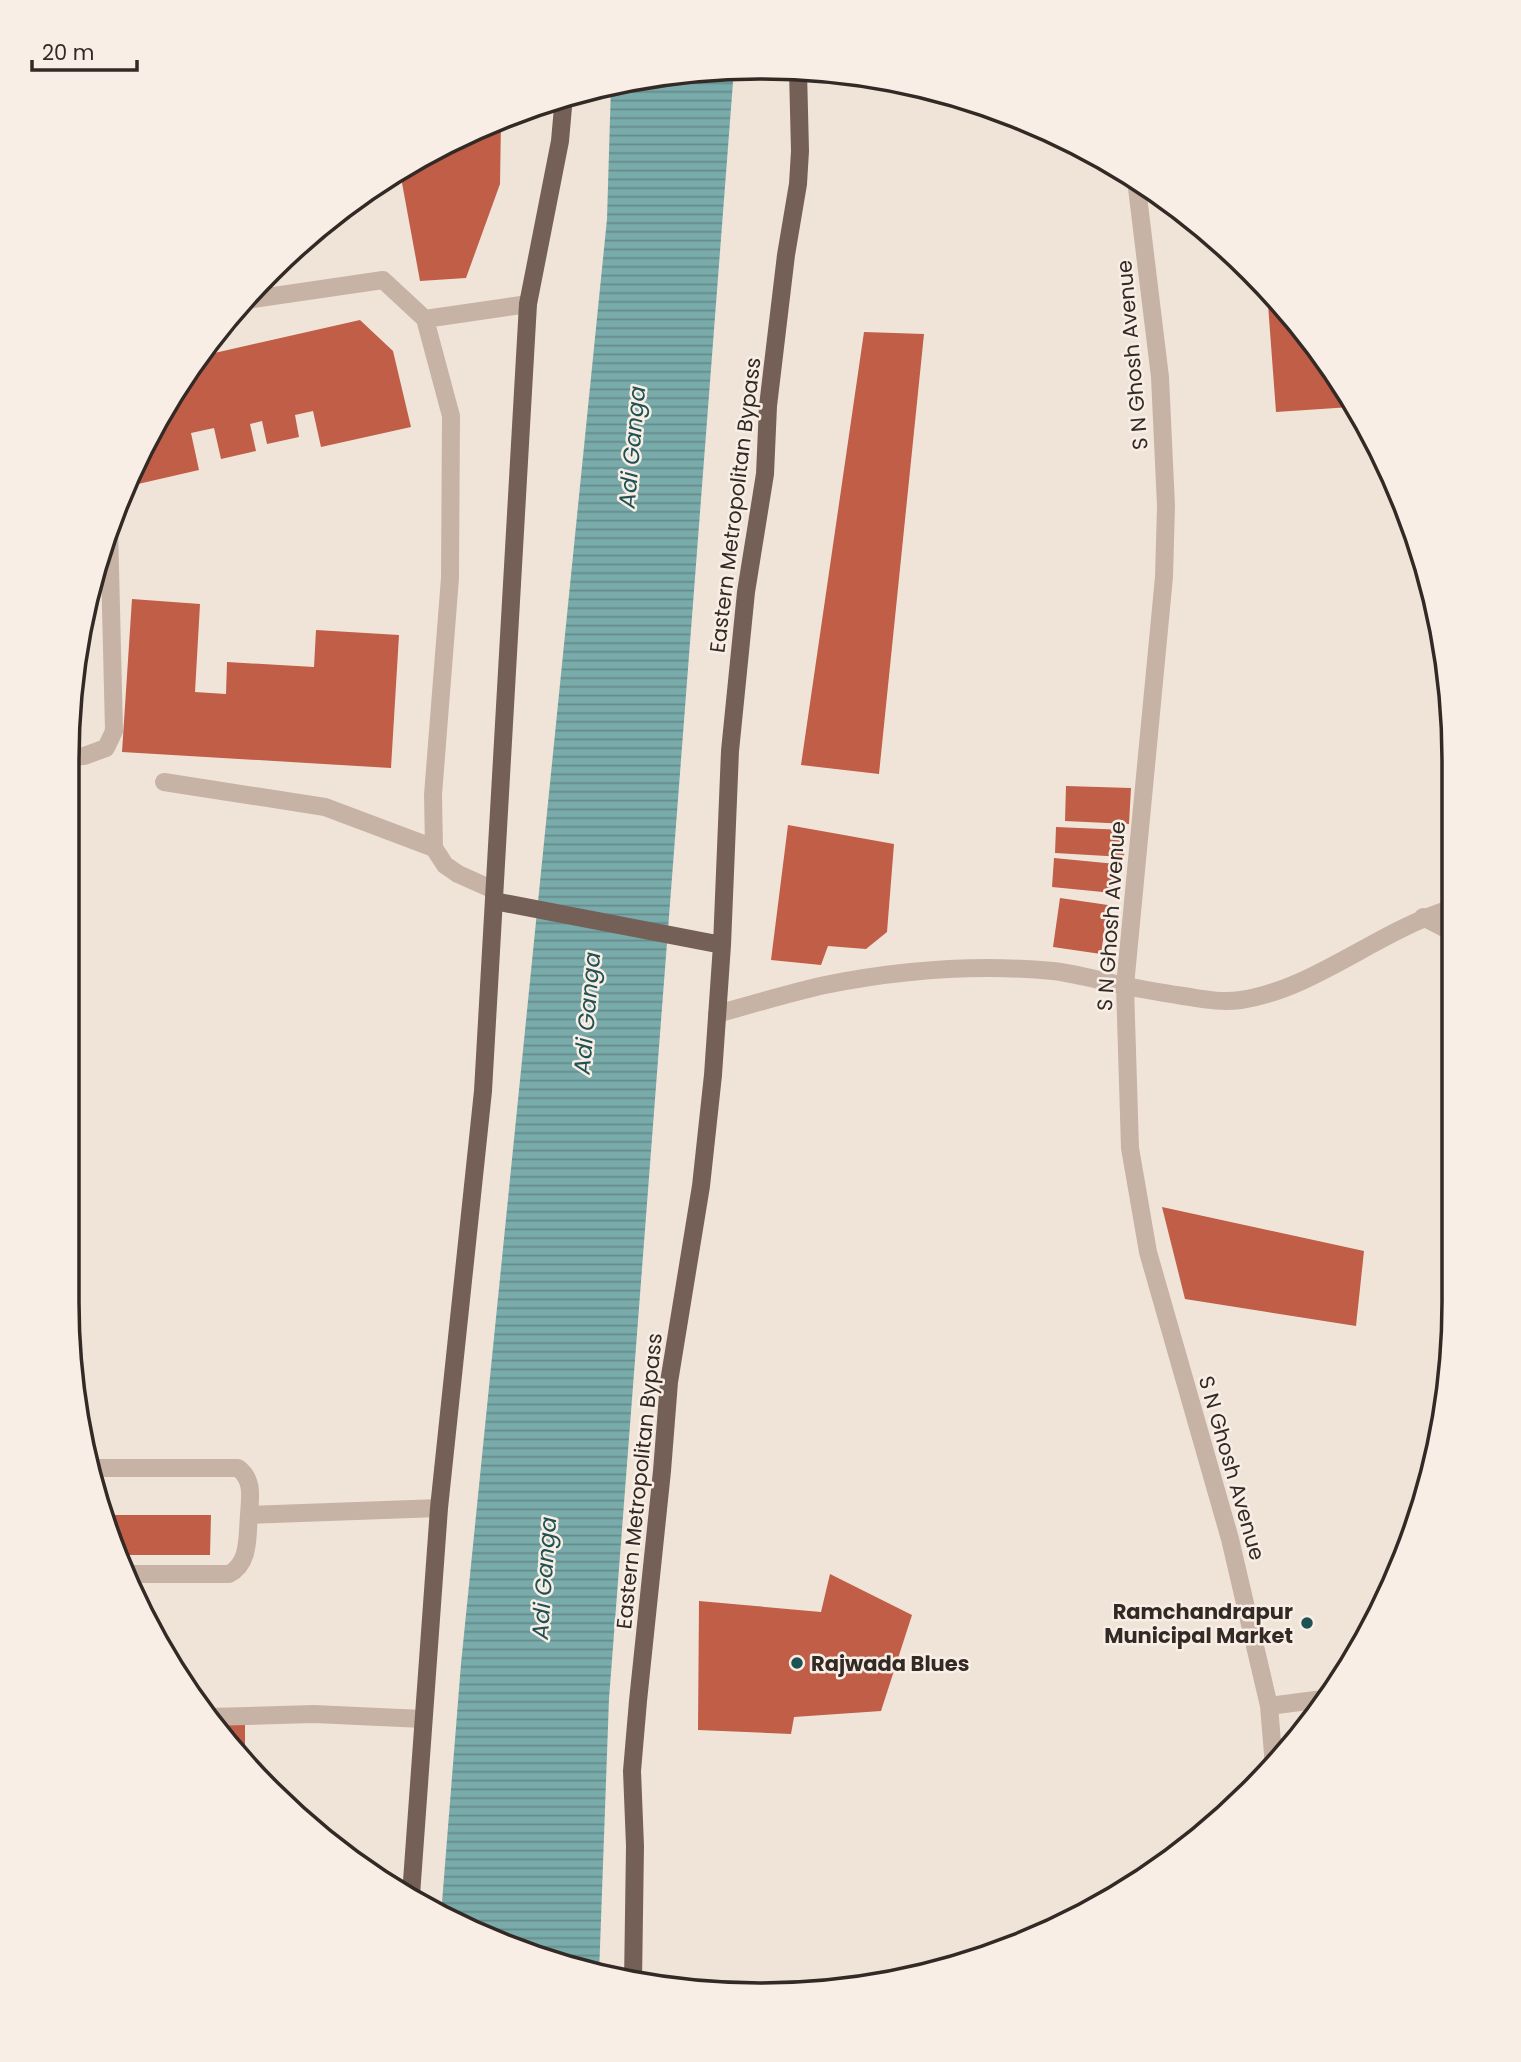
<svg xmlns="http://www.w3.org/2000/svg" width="1521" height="2062" font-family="Poppins,sans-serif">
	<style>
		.water { fill: url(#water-rules) }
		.building { fill: #c05e47 }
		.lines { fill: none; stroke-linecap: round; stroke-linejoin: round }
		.minor { stroke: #c7b3a6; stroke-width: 18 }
		.primary { stroke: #756058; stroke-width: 18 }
		.poi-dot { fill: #1e5253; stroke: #f8eee5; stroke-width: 2.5 }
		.labels { text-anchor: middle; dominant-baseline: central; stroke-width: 5; stroke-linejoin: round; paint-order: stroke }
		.street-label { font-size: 21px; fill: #332a26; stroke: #f8eee5 }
		.poi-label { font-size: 21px; font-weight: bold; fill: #332a26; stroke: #f8eee5; text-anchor: end }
		.water-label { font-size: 23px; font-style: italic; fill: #1e5253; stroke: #f8eee5 }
		.rim { fill: none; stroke: #332a26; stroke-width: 3.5 }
	</style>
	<defs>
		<pattern id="water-rules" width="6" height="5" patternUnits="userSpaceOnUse" patternTransform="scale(1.75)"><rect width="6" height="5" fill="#7aabab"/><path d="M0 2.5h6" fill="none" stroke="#658b8b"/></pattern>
	</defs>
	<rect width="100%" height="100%" fill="#f0e4d9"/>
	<!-- water -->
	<path class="water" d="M715 68 734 69 609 1699 599 1975 580 1972 454 1924 441 1915 461 1664 607 219 611 85Z"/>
	<!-- building -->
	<path class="building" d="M501 120 500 184 466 278 420 281 400 172 453 138Z
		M1267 291 1311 338 1351 407 1276 412Z
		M360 320 393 351 411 427 321 447 313 411 295 415 299 437 267 444 262 421 250 424 256 451 221 459 214 428 191 433 199 470 138 484 134 468 183 375 197 357Z
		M864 332 924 334 879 774 801 765Z
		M132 599 200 604 195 692 226 694 227 662 314 667 316 630 399 635 391 768 122 752Z
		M76 689 80 735 70 736Z
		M1066 786 1131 788 1129 824 1065 821Z
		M788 825 894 844 887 932 866 949 828 946 821 965 771 960Z
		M1056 827 1125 830 1124 857 1055 853Z
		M1054 858 1116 864 1113 893 1052 887Z
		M1060 898 1108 905 1101 954 1053 947Z
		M1162 1207 1364 1251 1356 1326 1185 1299Z
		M102 1515H211L210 1555H115Z
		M830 1574 912 1615 881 1711 794 1717 791 1734 698 1730 699 1601 821 1612Z
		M214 1721 245 1722V1757Z"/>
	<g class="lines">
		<!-- minor -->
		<path class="minor" d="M1136 180 1160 377 1166 506 1164 577 1125 986 1130 1148 1148 1252 1230 1539 1269 1706 1274 1766
			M240 301 383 280 425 319 451 416 450 578 433 795 434 848 445 865 458 874 494 890
			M425 319 528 304
			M67 757 84 756 106 748 114 731 109 526
			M164 782 325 807 434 848
			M1423 917 1450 931
			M717 1014C753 1004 789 993 825 985 900 970 977 964 1053 971 1078 974 1101 981 1126 986 1145 990 1164 993 1183 996 1203 999 1221 1003 1241 1000 1314 989 1378 931 1450 909
			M88 1468H238C254 1480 250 1497 249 1515
			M123 1574H229C250 1563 247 1537 249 1515L439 1508
			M1269 1706 1323 1699
			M209 1717 314 1714 423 1719"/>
		<!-- primary -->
		<path class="primary" d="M494 901 722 945
			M411 1895 439 1508 483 1091 528 304 560 141 564 96
			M633 1982 635 1846 632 1771 638 1701 662 1471 669 1382 701 1186 713 1075 722 945 730 751 746 592 765 474 768 406 786 255 798 184 800 151 798 71"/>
	</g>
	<!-- markers -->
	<g class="poi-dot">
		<circle cx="1307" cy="1623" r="7"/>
		<circle cx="797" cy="1663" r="7"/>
	</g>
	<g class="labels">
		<!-- street labels -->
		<g class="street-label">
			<text transform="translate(1132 355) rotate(-95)">S N Ghosh Avenue</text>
			<text transform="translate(735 505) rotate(-83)">Eastern Metropolitan Bypass</text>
			<text transform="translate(1111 916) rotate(-86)">S N Ghosh Avenue</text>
			<text transform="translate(1232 1468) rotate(74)">S N Ghosh Avenue</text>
			<text transform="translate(639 1481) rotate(-84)">Eastern Metropolitan Bypass</text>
		</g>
		<!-- poi labels -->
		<g class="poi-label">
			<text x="1293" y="1611">Ramchandrapur<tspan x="1293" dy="24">Municipal Market</tspan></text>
			<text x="811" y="1663" text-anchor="start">Rajwada Blues</text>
		</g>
		<!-- water labels -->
		<g class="water-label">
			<text transform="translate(632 447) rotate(-85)">Adi Ganga</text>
			<text transform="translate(587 1013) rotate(-85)">Adi Ganga</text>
			<text transform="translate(544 1578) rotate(-86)">Adi Ganga</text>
		</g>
	</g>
	<!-- crop -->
	<path d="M0 0H1521V2062H0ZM760 79H761A681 681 0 0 1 1442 760V1302A681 681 0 0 1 761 1983H760A681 681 0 0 1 79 1302V760A681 681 0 0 1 760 79Z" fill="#f8eee5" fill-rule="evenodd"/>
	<path class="rim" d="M760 79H761A681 681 0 0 1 1442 760V1302A681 681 0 0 1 761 1983H760A681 681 0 0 1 79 1302V760A681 681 0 0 1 760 79Z"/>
	<!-- scale -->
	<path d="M32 60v10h105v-10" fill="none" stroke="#332a26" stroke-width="3.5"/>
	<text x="42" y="60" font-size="21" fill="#332a26" stroke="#f8eee5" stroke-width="5" paint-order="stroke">20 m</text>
</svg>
